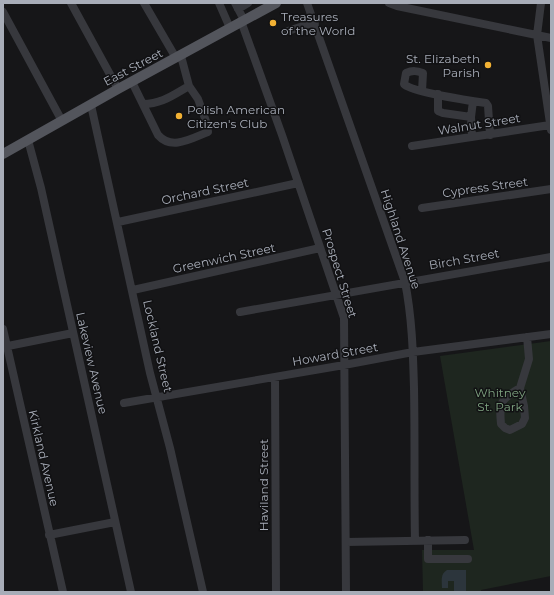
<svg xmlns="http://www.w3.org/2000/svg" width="554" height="595" font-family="Montserrat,sans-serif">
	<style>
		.green { fill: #1e261f }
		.water { fill: #2c353c }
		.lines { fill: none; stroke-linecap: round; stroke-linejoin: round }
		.minor { stroke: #37383d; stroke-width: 8 }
		.major { stroke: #53555c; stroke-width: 10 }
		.poi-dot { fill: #f2b134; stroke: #111113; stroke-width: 1.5 }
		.labels { text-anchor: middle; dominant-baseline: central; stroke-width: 3; stroke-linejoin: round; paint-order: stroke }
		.poi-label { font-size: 12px; fill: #a8adb8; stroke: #111113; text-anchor: start }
		.street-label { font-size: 12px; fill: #a8adb8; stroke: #111113 }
		.park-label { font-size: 12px; fill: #7fa381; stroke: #111113 }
	</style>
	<rect width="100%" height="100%" fill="#161618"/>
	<!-- green -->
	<path class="green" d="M551 341V576L481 590V592H423L422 550H474L440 356Z"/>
	<!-- water -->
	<path class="water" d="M447 570H466V591H454V581H448V588H442C442 581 440 574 447 570Z"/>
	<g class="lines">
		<!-- minor -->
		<path class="minor" d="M71 3 118 89
			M144 3 176 58
			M219 3 230 28
			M235 3 244 20
			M307 3 405 282C412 317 413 352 414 388 415 439 414 490 415 541
			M389 3 397 6 551 38
			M541 3 537 35 551 130
			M238 9 248 3
			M3 12 62 121
			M241 21 282 135 344 318 346 592
			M288 31 315 22
			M132 82 158 135C172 151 192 138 208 132L207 124 198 99 189 86 181 56
			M422 91 423 73C417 71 413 70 406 73L404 84C411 92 472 101 486 103L488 106 490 135
			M438 94V111L443 113 471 117
			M143 104C162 104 173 95 189 86
			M91 105 150 373 170 448 203 592
			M472 137 471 117 473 101
			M28 140 41 188 131 592
			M412 146 550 125
			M422 208 551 189
			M118 222 298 183
			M133 290 320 248
			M240 312 551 257
			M3 329 63 592
			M8 346 73 333
			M275 377 276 592
			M520 388C500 400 499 402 501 424L505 428 510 430 522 424 525 418 524 406 520 388 529 359 527 337
			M124 403 344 365 413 352 551 334
			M49 535 115 522
			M428 540V559H468
			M346 542 465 540"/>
		<!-- major -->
		<path class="major" d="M3 154 118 89 276 3"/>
	</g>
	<!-- markers -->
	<g class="poi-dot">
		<circle cx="273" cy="23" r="4"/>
		<circle cx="488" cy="65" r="4"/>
		<circle cx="179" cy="116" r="4"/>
	</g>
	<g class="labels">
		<!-- poi labels -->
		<g class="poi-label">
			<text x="281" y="16">Treasures<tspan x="281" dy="14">of the World</tspan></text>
			<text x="480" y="58" text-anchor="end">St. Elizabeth<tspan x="480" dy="14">Parish</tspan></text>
			<text x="187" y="109">Polish American<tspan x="187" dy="14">Citizen's Club</tspan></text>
		</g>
		<!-- street labels -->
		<g class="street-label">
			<text transform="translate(133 67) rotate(-28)">East Street</text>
			<text transform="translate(479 124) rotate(-9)">Walnut Street</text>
			<text transform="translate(485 187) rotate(-8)">Cypress Street</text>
			<text transform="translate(205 191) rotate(-12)">Orchard Street</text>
			<text transform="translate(401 239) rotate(72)">Highland Avenue</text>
			<text transform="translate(224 258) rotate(-12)">Greenwich Street</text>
			<text transform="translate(464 259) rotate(-10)">Birch Street</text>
			<text transform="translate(340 273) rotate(73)">Prospect Street</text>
			<text transform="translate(158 346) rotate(77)">Lockland Street</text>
			<text transform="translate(335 354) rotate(-10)">Howard Street</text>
			<text transform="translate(92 363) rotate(77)">Lakeview Avenue</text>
			<text transform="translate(44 458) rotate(77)">Kirkland Avenue</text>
			<text transform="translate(263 485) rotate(-90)">Haviland Street</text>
		</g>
		<!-- park labels -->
		<g class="park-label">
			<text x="500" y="392">Whitney<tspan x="500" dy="14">St. Park</tspan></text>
		</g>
	</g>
	<!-- border -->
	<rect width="554" height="595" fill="none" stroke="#a8adb8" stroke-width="8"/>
</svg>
